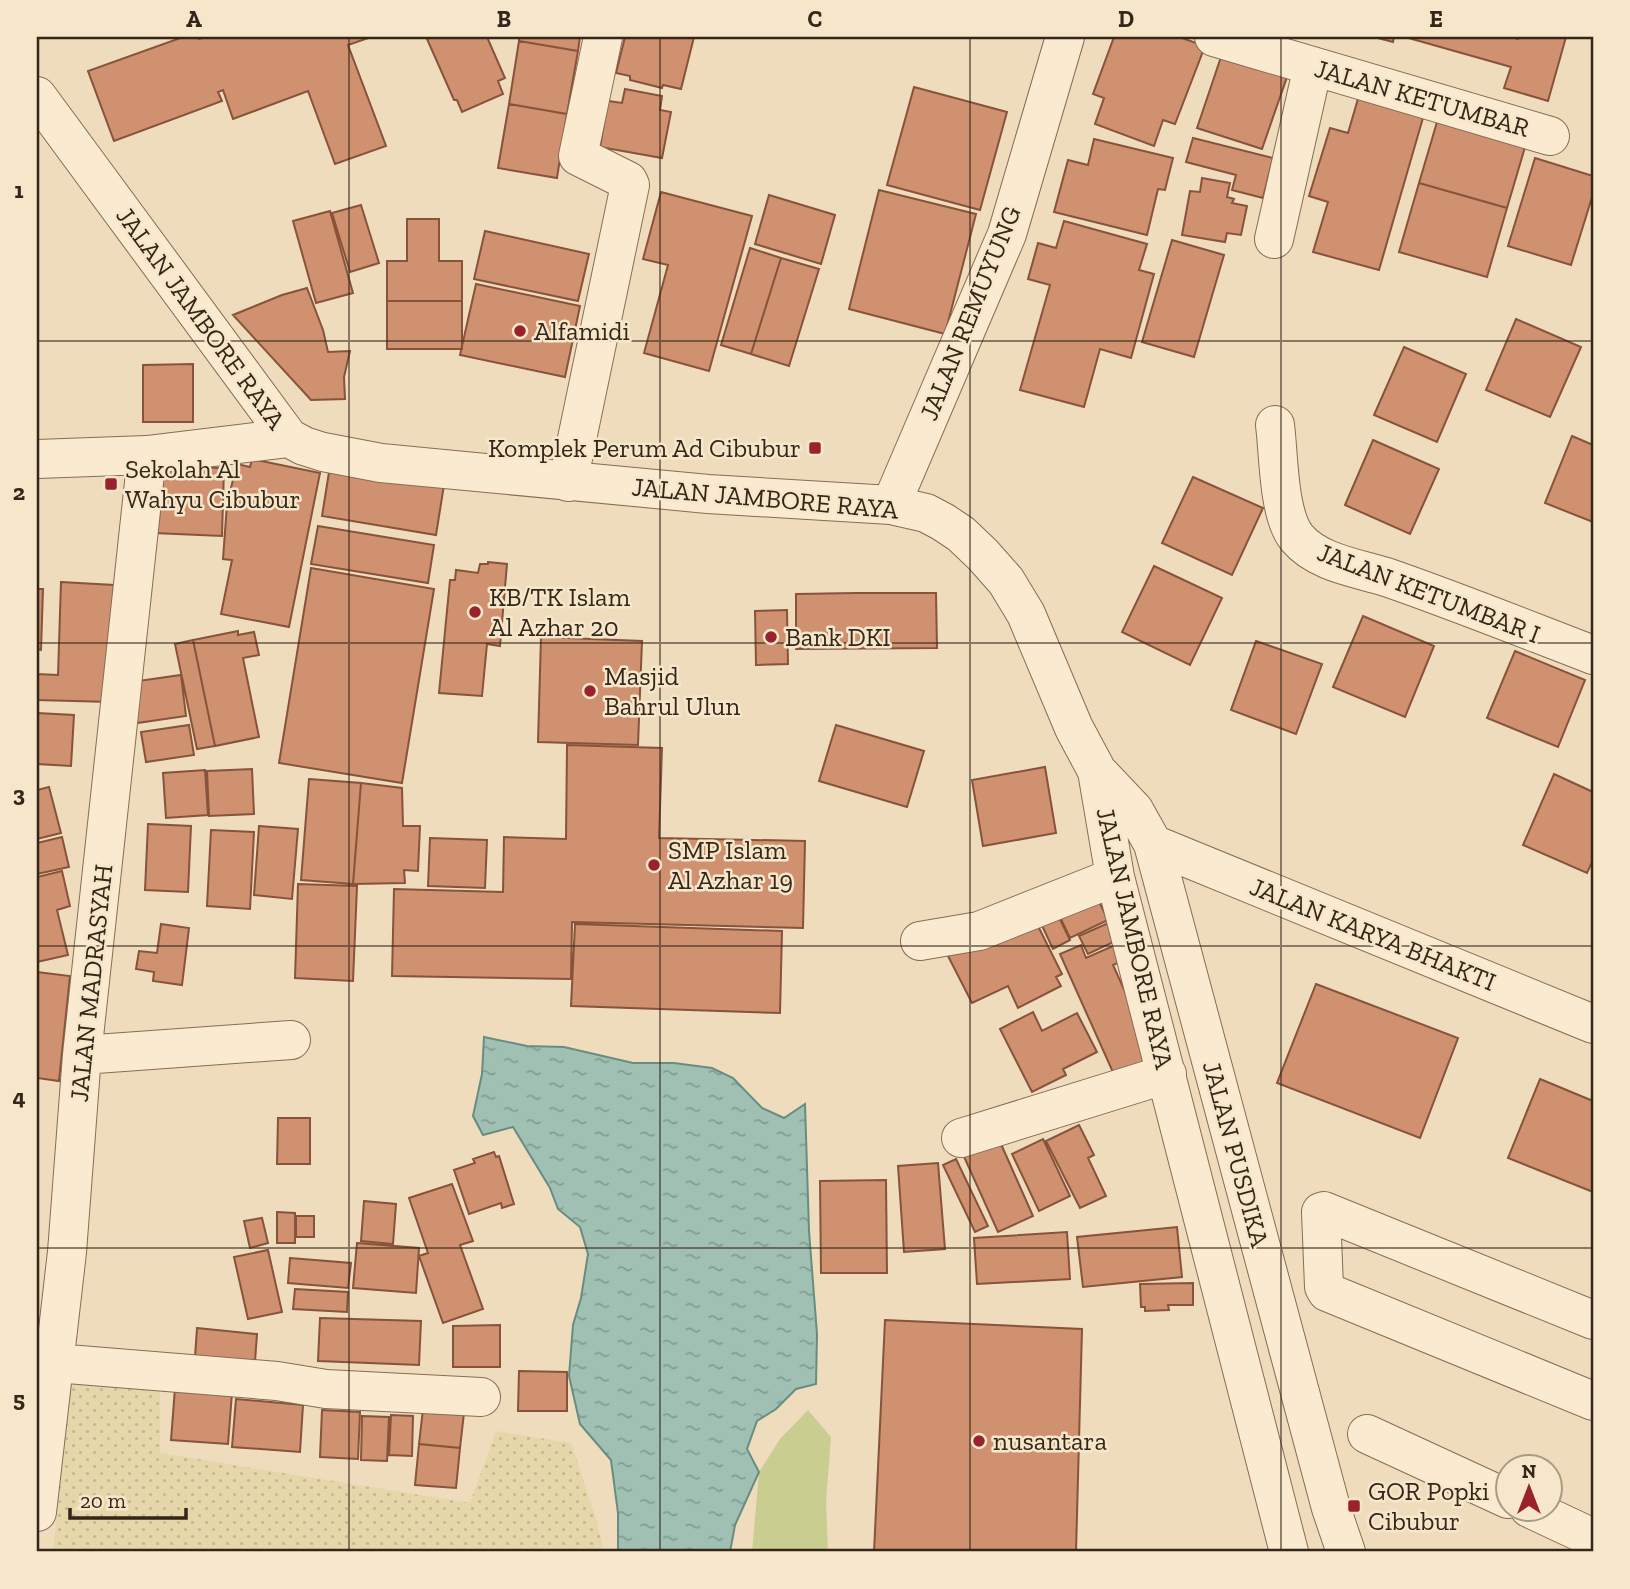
<svg xmlns="http://www.w3.org/2000/svg" width="1630" height="1589" font-family="'Zilla Slab',serif">
	<style>
		.farmland { fill: url(#farmland-dots) }
		.garden { fill: #cacd90 }
		.water { fill: url(#water-ripples); stroke: #678d81; stroke-width: 2 }
		.building { fill: #cf9170; stroke: #87533a; stroke-width: 2 }
		.lines { fill: none; stroke-linecap: round; stroke-linejoin: round }
		.minor-casing { stroke: #876c55; stroke-width: 40 }
		.minor { stroke: #faeacf; stroke-width: 38 }
		.grid { fill: none; stroke: #35261a; stroke-width: 2; stroke-opacity: 0.55 }
		.poi-dot { fill: #98232c; stroke: #f6e7cb; stroke-width: 2.5 }
		.labels { text-anchor: middle; dominant-baseline: central; stroke-width: 5; stroke-linejoin: round; paint-order: stroke }
		.street-label { font-size: 26px; fill: #35261a; stroke: #f6e7cb }
		.poi-label { font-size: 26px; fill: #35261a; stroke: #f6e7cb; text-anchor: start }
		.neatline { fill: none; stroke: #35261a; stroke-width: 2.5 }
		.grid-label { font-size: 23px; text-anchor: middle; font-weight: bold; fill: #35261a }
	</style>
	<defs>
		<pattern id="farmland-dots" width="8" height="8" patternUnits="userSpaceOnUse" patternTransform="scale(1.75)"><rect width="8" height="8" fill="#e5d7a9"/><path d="M2 2h.1M6 6h.1" fill="none" stroke="#c5b891" stroke-width="1.8" stroke-linecap="round"/></pattern>
		<pattern id="water-ripples" width="26" height="14" patternUnits="userSpaceOnUse" patternTransform="scale(1.75)"><rect width="26" height="14" fill="#a0c0b4"/><path d="M2 4q2-2 4 0t4 0M15 11q2-2 4 0t4 0" fill="none" stroke="#839c92"/></pattern>
	</defs>
	<rect width="100%" height="100%" fill="#efdcbc"/>
	<!-- farmland -->
	<path class="farmland" d="M160 1382V1453L470 1503 496 1431 571 1443 597 1522 604 1552H53L71 1385Z"/>
	<!-- garden -->
	<path class="garden" d="M808 1410 831 1437 826 1502 828 1552H752L759 1472 780 1439Z"/>
	<!-- water -->
	<path class="water" d="M484 1037 527 1046 564 1047 633 1063H674L712 1068 733 1078 762 1108 784 1118 805 1104 809 1231 817 1334 816 1384 796 1389 776 1409 757 1421 747 1449 759 1472 735 1525 730 1552H618V1513L611 1460 580 1424 569 1376 573 1325 581 1298 588 1254 580 1227 558 1209 550 1188 513 1127 483 1135 473 1116 482 1074Z"/>
	<!-- building -->
	<path class="building" d="M183 37H198L199 39 206 37H371L348 45 386 146 335 164 308 91 233 119 223 90 218 92 222 101 114 141 88 71Z
		M431 37H487L505 78 498 81 503 94 462 112 457 100H454L427 39Z
		M519 37H580L578 51 519 41Z
		M625 37H694L681 89 663 85 662 88 630 80V76L616 73Z
		M1114 37H1179L1205 46 1175 124 1163 120 1154 146 1095 124 1104 98 1093 94Z
		M1374 37H1394L1393 42Z
		M1405 37H1511L1518 39V37H1566L1548 101 1504 88 1511 67Z
		M519 41 578 51 567 114 509 104Z
		M1223 51 1288 74 1262 149 1197 128Z
		M1362 85 1427 104 1379 270 1313 252 1328 202 1309 196 1330 128 1348 133Z
		M914 87 1007 112 980 210 887 185Z
		M625 89 662 96 660 110 671 112 662 158 600 147 608 101 622 103Z
		M509 104 567 114 557 178 498 168Z
		M1437 122 1525 147 1507 208 1419 183Z
		M1193 138 1273 158 1263 198 1232 190 1236 175 1186 162Z
		M1094 139 1173 158 1165 190 1158 189 1147 235 1054 212 1068 160 1088 165Z
		M1535 158 1593 176V194L1571 265 1508 246Z
		M1202 178 1230 183 1227 197 1234 199 1232 203 1247 206 1241 235 1227 233 1225 242 1182 235 1190 191 1200 192Z
		M1419 183 1507 208 1487 277 1399 252Z
		M879 190 976 214 945 334 849 309Z
		M661 192 752 216 709 371 644 353 668 265 643 259Z
		M769 195 835 215 821 264 755 244Z
		M361 205 379 263 350 272 332 213Z
		M330 211 353 293 316 303 293 221Z
		M407 219H439V261H462V301H387V261H407Z
		M1064 221 1147 244 1139 270 1154 274 1131 358 1100 349 1084 407 1020 390 1050 285 1028 279 1038 243 1056 248Z
		M485 231 589 254 578 301 474 279Z
		M1172 240 1224 255 1194 357 1142 342Z
		M750 248 781 258 751 354 721 345Z
		M781 258 819 269 789 366 751 354Z
		M476 284 580 306 565 377 460 355Z
		M307 288 323 330 328 352 350 351 344 377 345 399 311 400 233 315 282 295Z
		M387 301H462V349H387Z
		M1516 319 1581 347 1550 417 1486 390Z
		M1404 347 1466 374 1437 442 1374 415Z
		M193 364V422H143V365Z
		M1572 436 1593 445V522L1545 503Z
		M1373 440 1439 469 1410 534 1345 505Z
		M252 459 320 473 289 627 221 614 232 560 223 559 227 504 237 464 250 467Z
		M157 466 224 468 222 536 154 533Z
		M330 466 444 485 436 535 322 516Z
		M1193 477 1263 508 1232 575 1162 543Z
		M318 526 434 545 428 583 311 564Z
		M488 562 507 564 500 646 487 644 482 696 439 693 450 580H455L456 570 478 573 480 564H488Z
		M1154 566 1222 598 1190 665 1122 632Z
		M311 568 434 589 402 783 279 763Z
		M61 582 114 585 110 702 37 700V674L58 675Z
		M37 589H43L41 650 37 649Z
		M857 593H936L937 648 796 649V594Z
		M787 610 788 664 756 665 755 611Z
		M1363 616 1434 646 1405 717 1333 687Z
		M238 631V635L254 632 259 655 243 658 259 737 215 746 193 640Z
		M541 637 642 641 638 745 538 742Z
		M193 640 215 746 197 749 175 644Z
		M1256 641 1322 664 1296 734 1231 710Z
		M1515 651 1585 680 1558 747 1487 718Z
		M181 675 186 716 137 723 131 682Z
		M37 713 74 715 71 766 37 764Z
		M189 725 194 755 146 762 141 732Z
		M836 725 924 751 907 807 819 781Z
		M567 745 662 748 659 838 805 841 803 928 572 922 571 979 392 976 394 889 503 892 504 837 566 839Z
		M1045 767 1056 833 983 846 972 780Z
		M252 769 254 814 209 816 207 771Z
		M205 770 208 815 166 818 163 773Z
		M1554 774 1593 792V860L1587 873 1523 845Z
		M309 779 361 783 353 884 301 880Z
		M361 783 402 788 403 826H420L418 871 404 870 405 883 353 884Z
		M49 787 61 833 37 839V790Z
		M148 824 191 826 188 892 145 890Z
		M259 826 298 829 292 899 254 895Z
		M211 830 254 832 250 909 207 906Z
		M62 837 69 867 37 874V843Z
		M430 838 487 840 485 888 428 886Z
		M62 871 70 906 57 910 68 955 37 962V877Z
		M298 884 357 886 353 981 295 978Z
		M1096 895 1108 920 1070 938 1058 913Z
		M1054 907 1070 940 1053 949 1037 915Z
		M1035 920 1062 974 1056 977 1061 986 1018 1008 1008 986 972 1003 948 956Z
		M1115 920 1122 938 1088 954 1079 936Z
		M161 924 189 928 182 985 153 981 154 972 136 969 139 951 157 953Z
		M575 924 782 931 780 1013 571 1006Z
		M1122 942 1129 958 1113 965 1156 1060 1116 1079 1060 954 1081 945 1086 958Z
		M37 972 70 976 59 1081 37 1078Z
		M1316 984 1458 1038 1420 1138 1277 1083Z
		M1033 1012 1042 1031 1077 1013 1097 1052 1063 1069 1066 1075 1032 1092 1000 1029Z
		M1540 1079 1593 1101V1192L1508 1158Z
		M278 1118H310V1164H277Z
		M1079 1125 1094 1155 1088 1158 1106 1196 1080 1208 1046 1141Z
		M997 1135 1033 1216 998 1232 961 1150Z
		M1043 1139 1070 1196 1039 1211 1012 1154Z
		M494 1152 496 1157 499 1156 514 1204 502 1208 501 1203 469 1214 454 1170 475 1163 473 1159Z
		M956 1159 988 1226 975 1232 943 1165Z
		M938 1163 945 1249 904 1252 898 1166Z
		M886 1180 887 1273H821L820 1181Z
		M452 1184 473 1241 460 1245 483 1309 443 1323 419 1256 428 1253 409 1198Z
		M364 1201 396 1204 393 1244 361 1241Z
		M277 1212 295 1213V1243H277Z
		M296 1216H314V1237H296Z
		M262 1218 268 1243 250 1248 244 1221Z
		M1177 1227 1182 1277 1083 1287 1077 1237Z
		M1067 1232 1070 1279 977 1284 974 1238Z
		M357 1243 419 1248 416 1293 353 1288Z
		M268 1250 282 1312 248 1319 234 1257Z
		M290 1258 351 1263 348 1288 288 1283Z
		M1193 1283V1305H1168L1169 1310 1145 1311V1307H1141L1140 1284Z
		M295 1289 348 1292 347 1312 293 1309Z
		M320 1318 421 1321 419 1365 318 1361Z
		M885 1320 1082 1329 1076 1552H874Z
		M500 1325V1367H453V1326Z
		M197 1328 257 1334 255 1362 195 1357Z
		M519 1371 567 1372V1411H518Z
		M175 1388 232 1393 228 1444 171 1440Z
		M236 1399 303 1405 300 1452 232 1447Z
		M423 1409 464 1413 460 1448 419 1444Z
		M322 1410 360 1412 358 1459 320 1457Z
		M391 1415 413 1416 412 1456 389 1455Z
		M362 1416 389 1417 387 1461 361 1460Z
		M419 1444 460 1448 456 1488 415 1485Z"/>
	<g class="lines">
		<defs>
			<path id="minor" d="M1214 37 1550 136
				M37 96 289 438 304 446 323 452 381 463 708 494 891 505 926 513 943 522 961 534 983 555 1006 581 1026 614 1074 728 1097 771 1115 877 1289 1552
				M1274 239 1313 66
				M1275 425C1279 456 1278 515 1297 538 1319 564 1359 568 1389 578 1458 602 1525 629 1593 655
				M37 459 147 455 289 438
				M568 482 630 185 628 181 578 156 603 37
				M891 505 1007 234 1065 37
				M1097 771 1134 810 1153 844 1331 1508 1346 1552
				M1153 844 1593 1024
				M920 941 979 931 1115 877
				M82 1055 291 1040
				M961 1138 1167 1074
				M1593 1320 1324 1211 1321 1212 1324 1287 1327 1292 1593 1401
				M55 1363 277 1381 326 1389 481 1397
				M1367 1434 1508 1499
				M1529 1508 1593 1538
				M37 1512 67 1252 82 1055 147 455"/>
		</defs>
		<!-- minor casing -->
		<use href="#minor" class="minor-casing"/>
		<!-- minor -->
		<use href="#minor" class="minor"/>
	</g>
	<!-- grid -->
	<path class="grid" d="M349 37V1552M660 37V1552M970 37V1552M1281 37V1552M37 341H1593M37 643H1593M37 946H1593M37 1248H1593"/>
	<!-- markers -->
	<g class="poi-dot">
		<circle cx="520" cy="331" r="7"/>
		<rect x="808" y="441" width="14" height="14" rx="3.5"/>
		<rect x="104" y="477" width="14" height="14" rx="3.5"/>
		<circle cx="475" cy="612" r="7"/>
		<circle cx="771" cy="637" r="7"/>
		<circle cx="590" cy="691" r="7"/>
		<circle cx="654" cy="865" r="7"/>
		<circle cx="979" cy="1441" r="7"/>
		<rect x="1347" y="1499" width="14" height="14" rx="3.5"/>
	</g>
	<g class="labels">
		<!-- street labels -->
		<g class="street-label">
			<text transform="translate(1422 98) rotate(16)">JALAN KETUMBAR</text>
			<text transform="translate(970 313) rotate(-68)">JALAN REMUYUNG</text>
			<text transform="translate(201 318) rotate(54)">JALAN JAMBORE RAYA</text>
			<text transform="translate(765 498) rotate(5)">JALAN JAMBORE RAYA</text>
			<text transform="translate(1429 593) rotate(21)">JALAN KETUMBAR I</text>
			<text transform="translate(1373 934) rotate(22)">JALAN KARYA BHAKTI</text>
			<text transform="translate(1135 938) rotate(77)">JALAN JAMBORE RAYA</text>
			<text transform="translate(91 983) rotate(-84)">JALAN MADRASYAH</text>
			<text transform="translate(1236 1154) rotate(75)">JALAN PUSDIKA</text>
		</g>
		<!-- poi labels -->
		<g class="poi-label">
			<text x="534" y="331">Alfamidi</text>
			<text x="801" y="448" text-anchor="end">Komplek Perum Ad Cibubur</text>
			<text x="125" y="469">Sekolah Al<tspan x="125" dy="30">Wahyu Cibubur</tspan></text>
			<text x="489" y="597">KB/TK Islam<tspan x="489" dy="30">Al Azhar 20</tspan></text>
			<text x="785" y="637">Bank DKI</text>
			<text x="604" y="676">Masjid<tspan x="604" dy="30">Bahrul Ulun</tspan></text>
			<text x="668" y="850">SMP Islam<tspan x="668" dy="30">Al Azhar 19</tspan></text>
			<text x="993" y="1441">nusantara</text>
			<text x="1368" y="1491">GOR Popki<tspan x="1368" dy="30">Cibubur</tspan></text>
		</g>
	</g>
	<!-- border -->
	<rect width="1630" height="1589" fill="none" stroke="#f6e7cb" stroke-width="77"/>
	<!-- north arrow -->
	<g transform="translate(1529 1488)"><circle r="33" fill="#f6e7cb" stroke="#a99a84" stroke-width="2"/>
	<path d="M0-5L12 26L0 18L-12 26Z" fill="#98232c"/>
	<text y="-10" font-size="19" font-weight="bold" text-anchor="middle" fill="#35261a">N</text>
	</g>
	<!-- scale -->
	<path d="M70 1508v10h116v-10" fill="none" stroke="#35261a" stroke-width="3.5"/>
	<text x="80" y="1508" font-size="21" fill="#35261a" stroke="#f6e7cb" stroke-width="5" paint-order="stroke">20 m</text>
	<rect x="38" y="38" width="1554" height="1512" class="neatline"/>
	<g class="grid-label">
		<text x="194" y="27">A</text>
		<text x="504" y="27">B</text>
		<text x="815" y="27">C</text>
		<text x="1126" y="27">D</text>
		<text x="1436" y="27">E</text>
		<text x="19" y="198">1</text>
		<text x="19" y="500">2</text>
		<text x="19" y="802">3</text>
		<text x="19" y="1105">4</text>
		<text x="19" y="1407">5</text>
	</g>
</svg>
